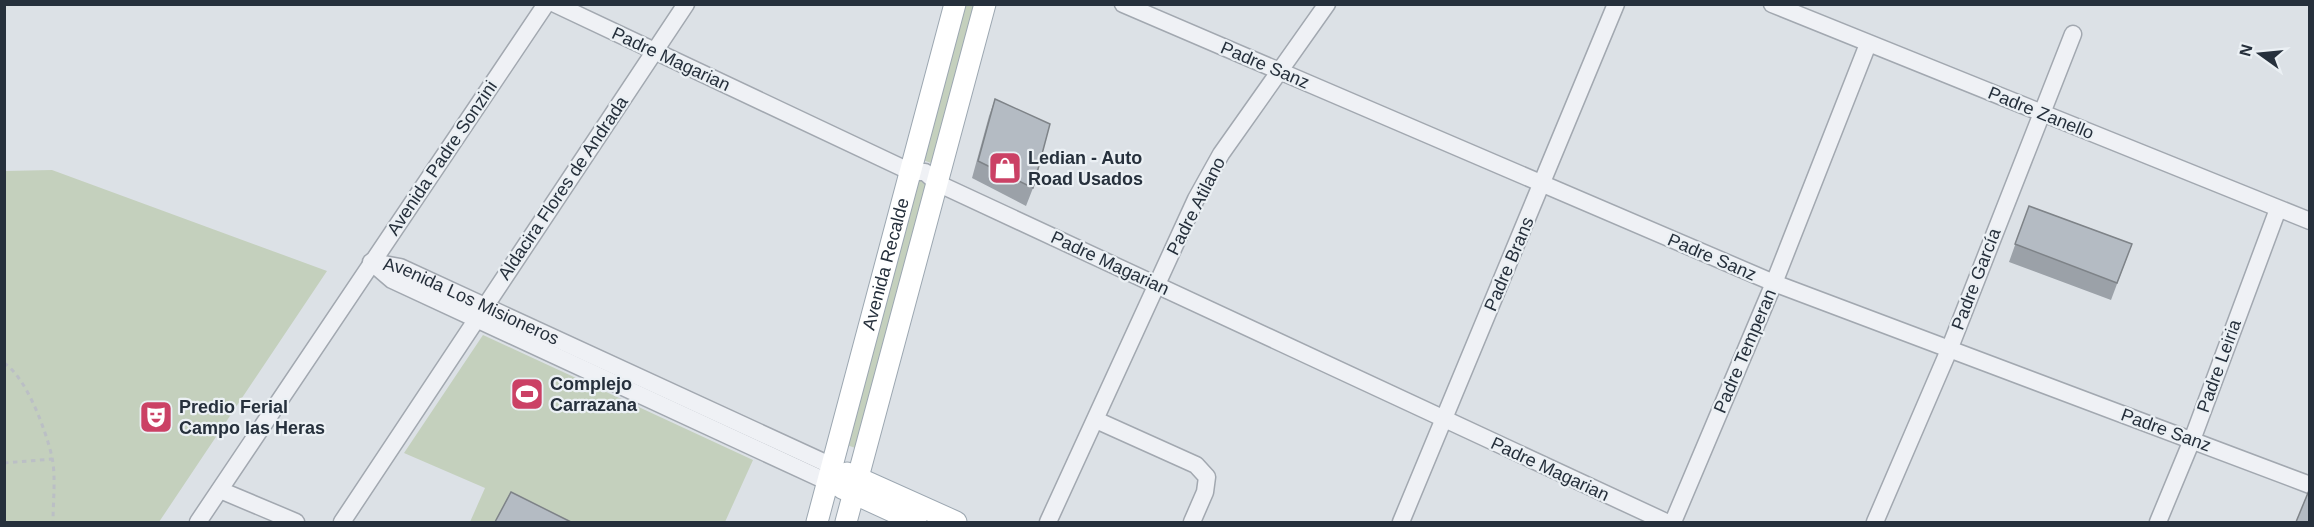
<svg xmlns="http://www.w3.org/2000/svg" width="2314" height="527" font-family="Helvetica,sans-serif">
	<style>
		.green { fill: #c4d0bd }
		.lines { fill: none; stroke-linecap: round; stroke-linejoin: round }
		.minor-casing { stroke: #a2a8b0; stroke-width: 19 }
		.major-casing { stroke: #9ca7b1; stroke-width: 23 }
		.path { stroke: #bbbfc5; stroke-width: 3; stroke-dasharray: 4.5 4.5; stroke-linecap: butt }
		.minor { stroke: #eff1f5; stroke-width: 16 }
		.major { stroke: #fff; stroke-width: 21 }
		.wall { fill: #9ba1a8 }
		.building { fill: #b4bbc3; stroke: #7e8388; stroke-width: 1.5 }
		.labels { text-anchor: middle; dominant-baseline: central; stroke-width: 4.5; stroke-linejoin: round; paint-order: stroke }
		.street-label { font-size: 18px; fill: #26303c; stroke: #ebf0f4 }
		.poi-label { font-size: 18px; font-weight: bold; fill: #26303c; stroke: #ebf0f4; text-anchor: start }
	</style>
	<rect width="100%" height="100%" fill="#dce1e6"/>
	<!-- green -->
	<path class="green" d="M964 5H974L931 163 923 160Z
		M52 170 327 271 159 522H5V171Z
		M920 178 926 184 858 449 847 445 917 180Z
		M483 335 753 460 725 522H470L485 488 404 453Z"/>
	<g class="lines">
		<defs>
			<g id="minor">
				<path d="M555 4 911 172H925L937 183 1666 522"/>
				<path d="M1123 4 1774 283 2310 485"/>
				<path d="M1772 4 2310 221"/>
				<path d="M371 262 392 280 828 482"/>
				<path id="s1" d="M373 262 400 267 832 466"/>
				<path d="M1096 420 1196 465 1207 477 1205 492 1192 522"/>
				<path d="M220 490 296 522"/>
				<path d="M198 522 546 4"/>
				<path d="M342 522 686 4"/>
				<path d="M1048 522 1196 199 1221 154 1327 4"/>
				<path d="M1401 522 1616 4"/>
				<path d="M1673 522 1774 283 1868 44"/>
				<path d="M1875 522 1949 350 2073 34"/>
				<path d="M2158 522 2192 440 2278 209"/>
			</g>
			<g id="major">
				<path d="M847 473 956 522"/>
				<path d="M842 488 916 522"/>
				<path id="s2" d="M817 522 955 4"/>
				<path d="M846 522 985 4"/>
			</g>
		</defs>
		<!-- minor casing -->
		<use href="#minor" class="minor-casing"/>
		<!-- major casing -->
		<use href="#major" class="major-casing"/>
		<!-- path -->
		<path class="path" d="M4 363C27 378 46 431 52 457 56 477 53 502 53 522
			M4 463 52 459"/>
		<!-- minor -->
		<use href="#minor" class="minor"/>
		<!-- major -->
		<use href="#major" class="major"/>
	</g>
	<!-- wall -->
	<path class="wall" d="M995 99 1033 188 1026 206 972 178 989 116Z
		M2029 206 2132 244 2111 300 2009 262Z"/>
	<!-- building -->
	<path class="building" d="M995 99 1050 124 1033 188 978 161Z
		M2029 206 2132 244 2117 283 2015 244Z
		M2310 488V522H2296Z
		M511 492 571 522H495Z"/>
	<!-- icons -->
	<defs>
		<symbol id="shop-square" viewBox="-11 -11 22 22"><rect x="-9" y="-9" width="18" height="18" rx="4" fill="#cb4165" stroke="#ebf0f4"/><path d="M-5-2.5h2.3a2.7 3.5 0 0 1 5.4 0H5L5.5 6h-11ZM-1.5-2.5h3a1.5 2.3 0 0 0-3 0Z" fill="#fff"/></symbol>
		<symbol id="stadium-square" viewBox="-11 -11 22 22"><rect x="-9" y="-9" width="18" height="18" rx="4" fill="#cb4165" stroke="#ebf0f4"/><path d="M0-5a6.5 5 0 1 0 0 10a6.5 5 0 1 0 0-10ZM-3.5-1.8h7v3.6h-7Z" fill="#fff"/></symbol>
		<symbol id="theatre-square" viewBox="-11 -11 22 22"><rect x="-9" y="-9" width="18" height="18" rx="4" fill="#cb4165" stroke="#ebf0f4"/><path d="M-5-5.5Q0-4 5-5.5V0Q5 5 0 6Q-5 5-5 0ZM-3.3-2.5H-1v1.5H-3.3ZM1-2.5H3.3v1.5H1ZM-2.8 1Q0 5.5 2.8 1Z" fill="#fff"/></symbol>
	</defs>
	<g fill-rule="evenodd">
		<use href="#shop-square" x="986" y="149" width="38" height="38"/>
		<use href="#stadium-square" x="508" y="375" width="38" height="38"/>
		<use href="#theatre-square" x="137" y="398" width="38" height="38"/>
	</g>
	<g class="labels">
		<!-- street labels -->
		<g class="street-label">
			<text transform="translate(671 59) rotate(25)">Padre Magarian</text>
			<text transform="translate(1265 65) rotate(23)">Padre Sanz</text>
			<text transform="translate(2041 113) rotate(22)">Padre Zanello</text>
			<text transform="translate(442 158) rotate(-56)">Avenida Padre Sonzini</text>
			<text transform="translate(563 188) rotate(-56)">Aldacira Flores de Andrada</text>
			<text transform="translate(1196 206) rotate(-63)">Padre Atilano</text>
			<text transform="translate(1712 257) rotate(23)">Padre Sanz</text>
			<text transform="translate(1110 263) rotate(25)">Padre Magarian</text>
			<text stroke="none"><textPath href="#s2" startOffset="267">Avenida Recalde</textPath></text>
			<text transform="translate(1509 264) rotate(-67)">Padre Brans</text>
			<text transform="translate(1976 279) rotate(-69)">Padre García</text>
			<text stroke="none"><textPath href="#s1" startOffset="106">Avenida Los Misioneros</textPath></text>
			<text transform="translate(1745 351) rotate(-67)">Padre Temperan</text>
			<text transform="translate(2219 366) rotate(-70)">Padre Leiria</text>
			<text transform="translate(2166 430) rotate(20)">Padre Sanz</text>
			<text transform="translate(1550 469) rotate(25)">Padre Magarian</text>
		</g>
		<!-- poi labels -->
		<g class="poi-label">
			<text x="1028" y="158">Ledian - Auto<tspan x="1028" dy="21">Road Usados</tspan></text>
			<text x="550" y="384">Complejo<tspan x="550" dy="21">Carrazana</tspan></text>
			<text x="179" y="407">Predio Ferial<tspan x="179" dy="21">Campo las Heras</tspan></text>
		</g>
	</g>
	<!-- border -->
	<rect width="2314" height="527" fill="none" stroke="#26303c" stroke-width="12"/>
	<!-- north arrow -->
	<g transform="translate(2260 54) rotate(285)" stroke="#ebf0f4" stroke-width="4.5" paint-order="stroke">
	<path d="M0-4.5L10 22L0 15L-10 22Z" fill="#26303c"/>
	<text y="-9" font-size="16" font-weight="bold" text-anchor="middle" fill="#26303c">N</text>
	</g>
</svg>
